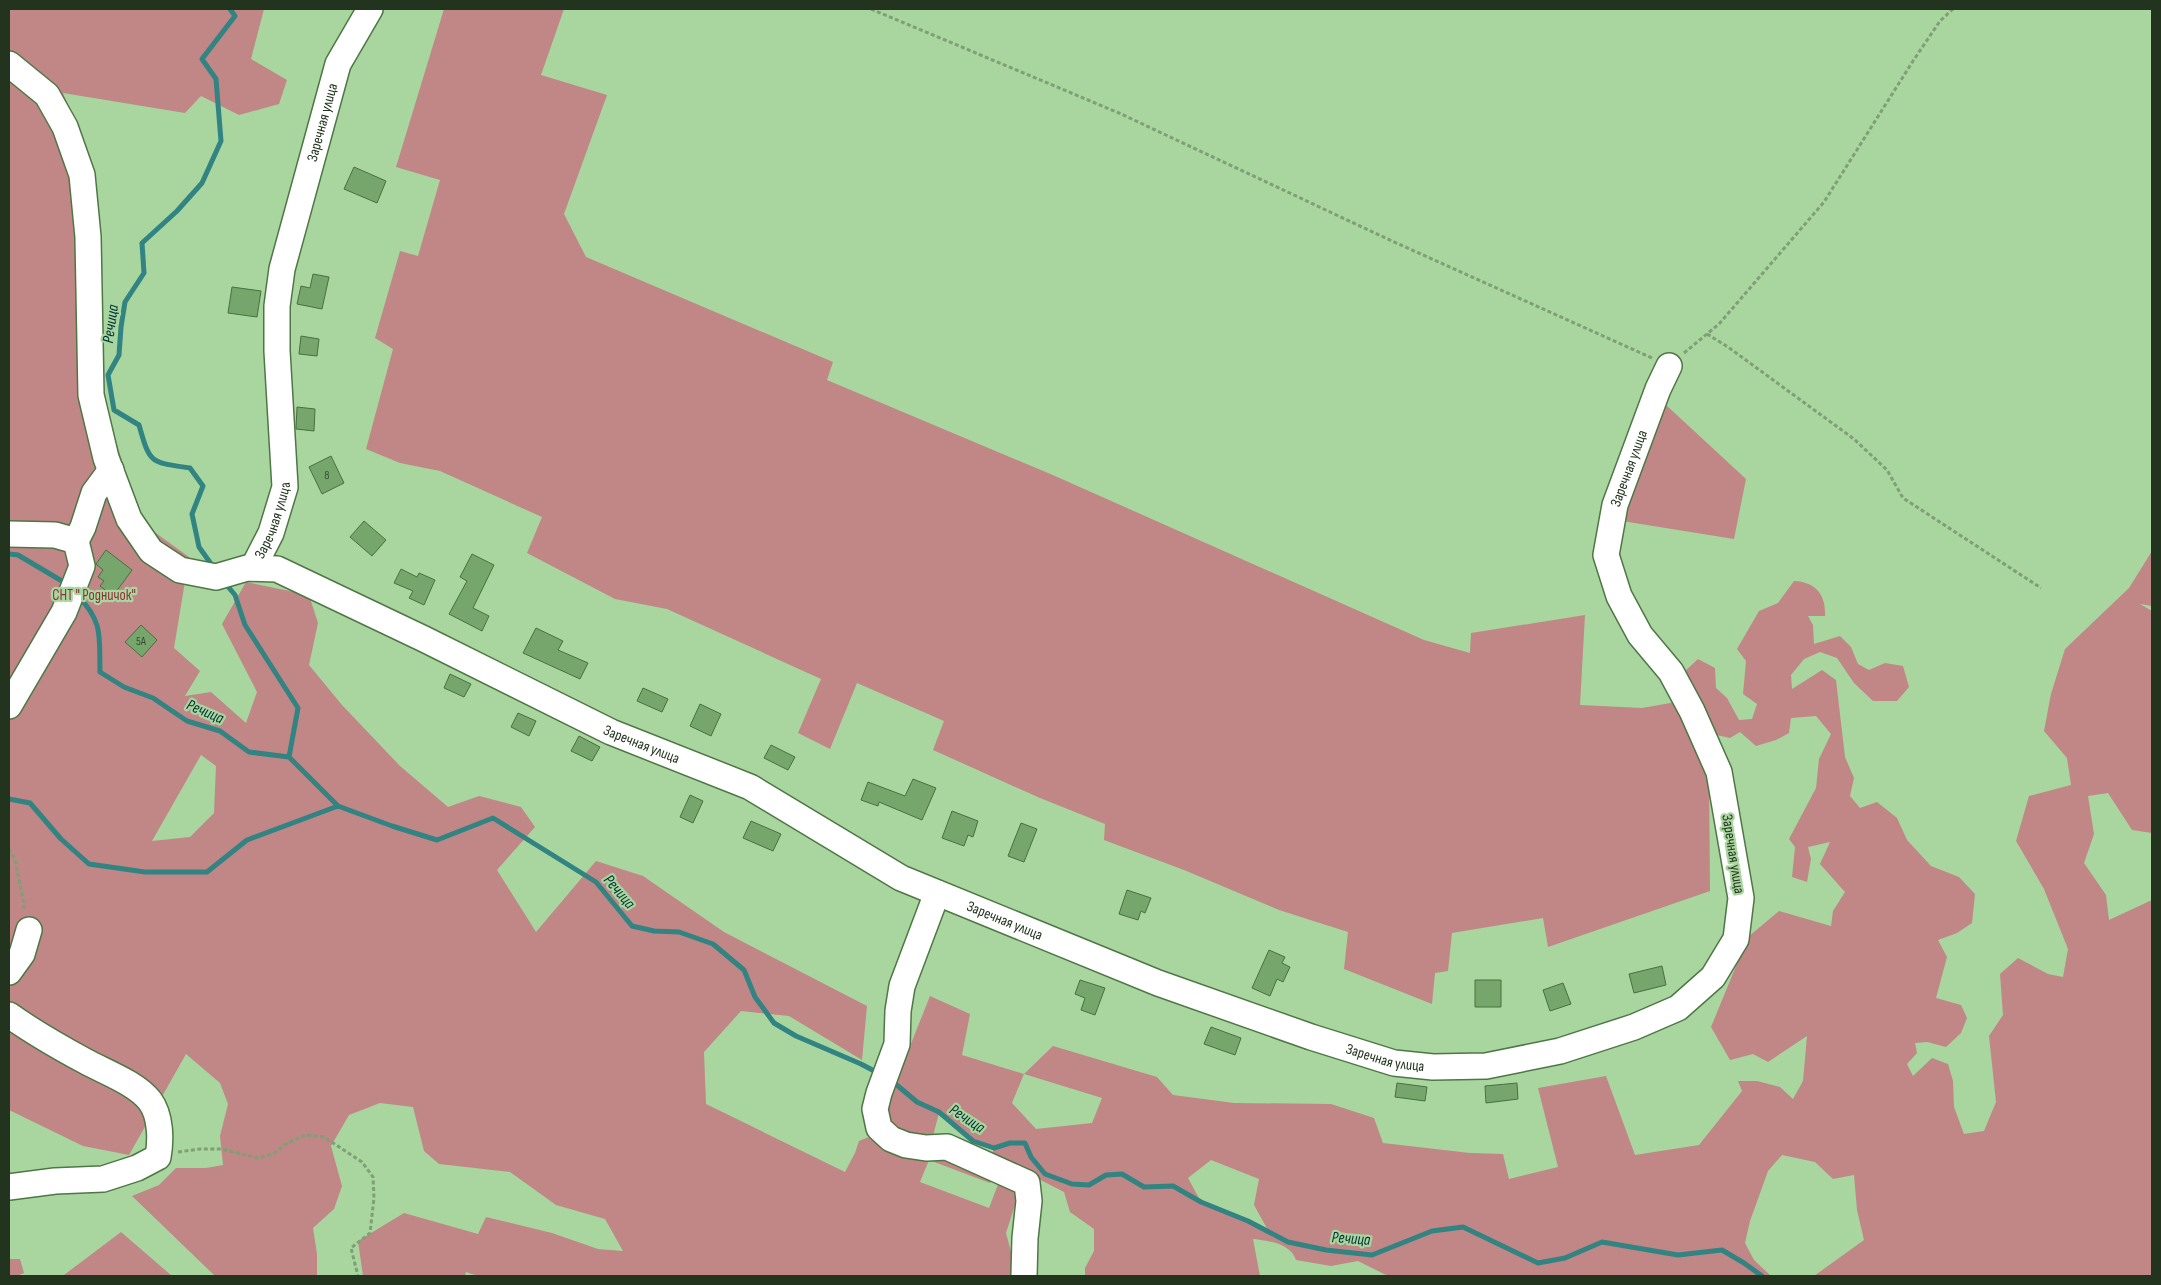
<svg xmlns="http://www.w3.org/2000/svg" width="2161" height="1285" font-family="'Sofia Sans Condensed',sans-serif">
	<style>
		.green { fill: #c08786; fill-rule: evenodd }
		.lines { fill: none; stroke-linecap: round; stroke-linejoin: round }
		.stream { stroke: #318482; stroke-width: 5 }
		.building { fill: #76a66c; stroke: #48703f }
		.minor-casing { stroke: #4e7745; stroke-width: 28 }
		.path { stroke: #7da075; stroke-width: 3; stroke-dasharray: 4 2.5; stroke-linecap: butt }
		.minor { stroke: #fff; stroke-width: 25 }
		.labels { text-anchor: middle; dominant-baseline: central; stroke-width: 4.5; stroke-linejoin: round; paint-order: stroke }
		.number-label { font-size: 12px; fill: #375032 }
		.street-label { font-size: 15px; fill: #22341e; stroke: #a9d59f }
		.park-label { font-size: 15px; fill: #903137; stroke: #a9d59f }
		.water-label { font-size: 16px; font-style: italic; fill: #003437; stroke: #a9d59f }
	</style>
	<rect width="100%" height="100%" fill="#a9d59f"/>
	<!-- green -->
	<path class="green" d="M9 9H264L251 59 287 80 279 104 239 115 201 96 185 113 63 93 94 169 102 304 101 393 124 467 146 526 189 557 174 648 200 671 185 696 211 692 246 723 257 692 222 624 246 582 309 595 318 623 309 665 342 705 400 766 448 807 479 796 521 807 535 827 497 870 536 932 596 861 643 876 724 932 867 1006 862 1060 789 1016 741 1011 704 1052 706 1104 845 1172 855 1153 859 1141 884 1131 885 1109 930 996 970 1014 962 1055 1024 1074 1053 1046 1157 1077 1173 1095 1234 1103 1331 1104 1374 1118 1383 1143 1470 1153 1503 1154 1509 1179 1558 1167 1538 1088 1606 1076 1635 1155 1699 1145 1742 1091 1738 1081H1757L1780 1087 1793 1099 1803 1081 1807 1036 1768 1062 1753 1054 1730 1060 1711 1027 1748 937 1779 911 1831 926 1833 911 1845 892 1820 864 1830 842 1808 847 1811 859 1807 882 1792 877 1795 847 1789 839 1816 788 1819 759 1831 734 1816 716 1791 718 1789 733 1776 740 1756 746 1740 732 1730 738 1712 734 1682 674 1698 659 1715 668 1716 688 1727 698 1739 720 1752 719 1757 704 1743 694 1746 661 1737 649 1759 611 1778 603 1794 581C1816 582 1826 595 1825 616H1808L1813 625 1814 644 1840 636 1851 647 1858 664 1869 670 1885 663 1903 666 1909 687 1897 701H1873L1854 683 1837 658 1820 652 1804 659 1791 675 1792 689 1822 670 1836 680 1845 757 1854 778 1850 796 1860 808 1877 802 1897 818 1907 840 1931 866 1959 877 1975 894 1972 923 1957 933 1938 940 1947 957 1936 998 1961 1005 1967 1018 1961 1033 1946 1047 1927 1042 1915 1043 1917 1053 1907 1064 1913 1076 1932 1058 1948 1064 1953 1081 1954 1107 1964 1134 1984 1131 1996 1102 1989 1036 2003 1015 2000 974 2018 958 2048 974 2063 977 2068 949 2044 889 2016 841 2029 796 2071 785 2067 758 2044 731 2051 694 2065 649 2129 588 2152 551V606L2140 604 2152 611V833L2132 830 2108 793 2088 796 2094 834 2084 863 2106 895 2109 920 2152 900V1276H1814L1864 1240 1857 1210 1854 1175 1833 1179 1815 1162 1782 1155 1768 1171 1750 1221 1745 1243 1754 1260 1771 1276H1388L1358 1261 1331 1266 1296 1260C1290 1243 1269 1241 1253 1239L1260 1276H1085V1268L1094 1251V1229L1070 1212 1064 1192 1027 1173 991 1159 994 1148 973 1141 939 1113 933 1136 995 1171 990 1183 929 1160 920 1182 989 1208 1002 1174 1021 1186 1006 1233 1015 1267V1276H478L466 1272 465 1276H363L358 1241 404 1213 478 1234 486 1217 552 1233 598 1249 623 1251 605 1219 556 1205 510 1172 439 1164 424 1151 413 1107 380 1103 349 1115 331 1146 342 1186 334 1209 313 1228 317 1254V1276H215L132 1196 159 1185 176 1168H206L223 1165 220 1136 228 1104 220 1083 186 1054 129 1155 83 1146 9 1110ZM201 755 216 766 214 813 190 837 152 841ZM1024 1074 1102 1098 1092 1123 1036 1129 1012 1103ZM1211 1160 1259 1179 1254 1205 1269 1232 1201 1202 1188 1178Z
		M444 9H564L541 75 607 95 564 214 586 257 833 362 827 380 1055 476 1424 640 1470 653 1471 633 1585 615 1580 705 1642 708 1676 702 1709 775 1710 891 1548 947 1543 918 1452 933 1448 971 1435 973 1432 1004 1344 969 1348 932 1279 910 1184 870 1104 840 1105 824 1040 798 933 750 944 721 857 683 830 749 798 733 821 679 667 609 615 599 527 553 542 517 440 471 400 463 366 449 393 349 375 338 400 251 418 256 440 180 396 167Z
		M1666 405 1746 479 1734 539 1622 521Z
		M121 1232 172 1276H63L64 1275Z
		M9 1259H20L24 1273 17 1276H9Z"/>
	<g class="lines">
		<!-- stream -->
		<path class="stream" d="M9 554 18 555 67 584
			M214 568 199 547 192 514 203 486 190 468C150 462 150 464 139 425L114 410 108 375 119 355 121 327 125 302 144 273 142 243 177 211 202 183 221 141 216 79 202 59 235 16 230 9
			M225 583 235 595 245 625 298 708 289 757
			M78 596C104 623 99 637 100 672L124 687 153 698 187 721 220 731 249 752 289 757 338 806 392 826 437 840 493 818 596 882 632 926 654 931 679 932 713 944 744 970 755 997 774 1023 796 1036 861 1064 880 1074
			M9 799 30 803 61 839 89 864 145 872H207L247 840 338 806
			M892 1081 917 1102 939 1112 973 1141 994 1148 1010 1143H1025L1031 1157 1045 1174 1072 1184 1089 1185 1106 1175 1122 1174 1144 1187 1173 1186 1201 1202 1248 1221 1288 1242 1326 1250 1372 1255 1432 1231 1463 1227 1538 1263 1565 1258 1602 1242 1678 1255 1722 1250 1744 1263 1762 1276"/>
	</g>
	<!-- building -->
	<path class="building" d="M354 167 386 181 377 203 344 189Z
		M313 274 329 277 322 309 297 304 301 286 310 288Z
		M232 287 261 291 257 317 228 313Z
		M301 336 319 339 317 356 299 354Z
		M297 407 315 409 314 431 296 429Z
		M331 456 344 483 322 494 309 467Z
		M364 521 386 540 372 556 350 537Z
		M106 550 132 570 113 596 100 586 104 581 98 577 103 570 96 564Z
		M472 554 494 565 473 608 489 616 482 631 449 614 467 581 460 577Z
		M401 569 417 577 419 573 435 580 424 605 409 598 413 591 394 583Z
		M141 625 157 640 142 657 125 642Z
		M536 628 563 641 558 650 588 663 580 679 523 653Z
		M450 674 471 684 464 697 444 688Z
		M643 688 668 699 662 712 637 701Z
		M700 704 721 714 711 736 690 726Z
		M518 713 536 721 529 736 511 727Z
		M579 736 600 747 592 761 571 751Z
		M771 745 795 757 788 770 764 758Z
		M913 779 936 788 922 820 879 802 878 806 861 800 868 782 905 796Z
		M690 795 703 801 693 823 680 817Z
		M952 811 978 821 973 837 968 835 964 846 942 838Z
		M751 821 781 834 773 851 743 838Z
		M1021 823 1037 829 1024 862 1008 856Z
		M1127 890 1151 898 1145 913 1141 911 1138 920 1119 914Z
		M1269 950 1285 957 1282 963 1290 967 1283 982 1277 979 1270 996 1252 988Z
		M1662 966 1666 985 1634 993 1629 974Z
		M1080 980 1105 988 1095 1015 1081 1010 1085 998 1075 994Z
		M1475 980H1501V1007H1475Z
		M1563 983 1571 1004 1550 1011 1543 990Z
		M1211 1027 1241 1038 1235 1055 1204 1044Z
		M1397 1083 1427 1087 1425 1101 1395 1097Z
		M1517 1083 1518 1099 1486 1103 1485 1086Z"/>
	<g class="lines">
		<defs>
			<g id="minor">
				<path id="s1" d="M9 64 47 95 65 127 82 175 88 237 91 395 106 458 129 519 151 551 180 570 216 577 247 568 277 569 424 639 611 732 750 787 901 878 1158 983 1311 1037 1394 1063 1433 1067 1486 1066 1560 1051 1634 1027 1678 1008 1713 977 1736 939 1741 898 1719 772 1692 711 1671 672 1640 635 1619 596 1606 555 1615 505 1658 389 1669 366"/>
				<path d="M9 534 55 535 76 541 82 566 64 612 9 706"/>
				<path d="M76 541 83 527 94 493 111 470"/>
				<path id="s2" d="M253 568 271 533 285 487 277 351V306L282 269 338 64 370 9"/>
				<path d="M937 893 902 986 898 1011 897 1044 879 1093 875 1109 879 1128 891 1139 906 1145 926 1148 947 1147 1027 1183 1029 1201 1025 1238 1024 1276"/>
				<path d="M9 972 22 954 29 930"/>
				<path d="M9 1015C33 1032 59 1047 85 1061 105 1072 136 1083 150 1101 161 1116 161 1140 158 1157L137 1168 103 1179 55 1181 9 1187"/>
			</g>
		</defs>
		<!-- minor casing -->
		<use href="#minor" class="minor-casing"/>
		<!-- path -->
		<path class="path" d="M871 9 1119 113 1392 241 1652 358
			M1707 334 1728 347 1854 439 1887 470 1903 498 2041 588
			M1684 353 1719 324 1824 202 1913 61 1940 21 1953 9
			M9 849 15 859 25 910
			M178 1152 200 1149H222L257 1158 273 1154 286 1144 305 1135 324 1137 362 1162 373 1177 374 1198 370 1233 351 1248 358 1276"/>
		<!-- minor -->
		<use href="#minor" class="minor"/>
	</g>
	<g class="labels">
		<!-- number labels -->
		<g class="number-label">
			<text x="327" y="475">8</text>
			<text x="141" y="641">5А</text>
		</g>
		<!-- street labels -->
		<g class="street-label">
			<text stroke="none"><textPath href="#s2" startOffset="458">Заречная улица</textPath></text>
			<text stroke="none"><textPath href="#s1" startOffset="2774">Заречная улица</textPath></text>
			<text stroke="none"><textPath href="#s2" startOffset="52">Заречная улица</textPath></text>
			<text stroke="none"><textPath href="#s1" startOffset="1064">Заречная улица</textPath></text>
			<text transform="translate(1733 854) rotate(81)">Заречная улица</text>
			<text stroke="none"><textPath href="#s1" startOffset="1469">Заречная улица</textPath></text>
			<text stroke="none"><textPath href="#s1" startOffset="1874">Заречная улица</textPath></text>
		</g>
		<!-- park labels -->
		<g class="park-label">
			<text x="94" y="595">СНТ " Родничок"</text>
		</g>
		<!-- water labels -->
		<g class="water-label">
			<text transform="translate(111 324) rotate(-82)">Речица</text>
			<text transform="translate(205 712) rotate(23)">Речица</text>
			<text transform="translate(619 892) rotate(49)">Речица</text>
			<text transform="translate(967 1119) rotate(33)">Речица</text>
			<text transform="translate(1351 1239) rotate(4)">Речица</text>
		</g>
	</g>
	<!-- border -->
	<rect width="2161" height="1285" fill="none" stroke="#22341e" stroke-width="20"/>
</svg>
